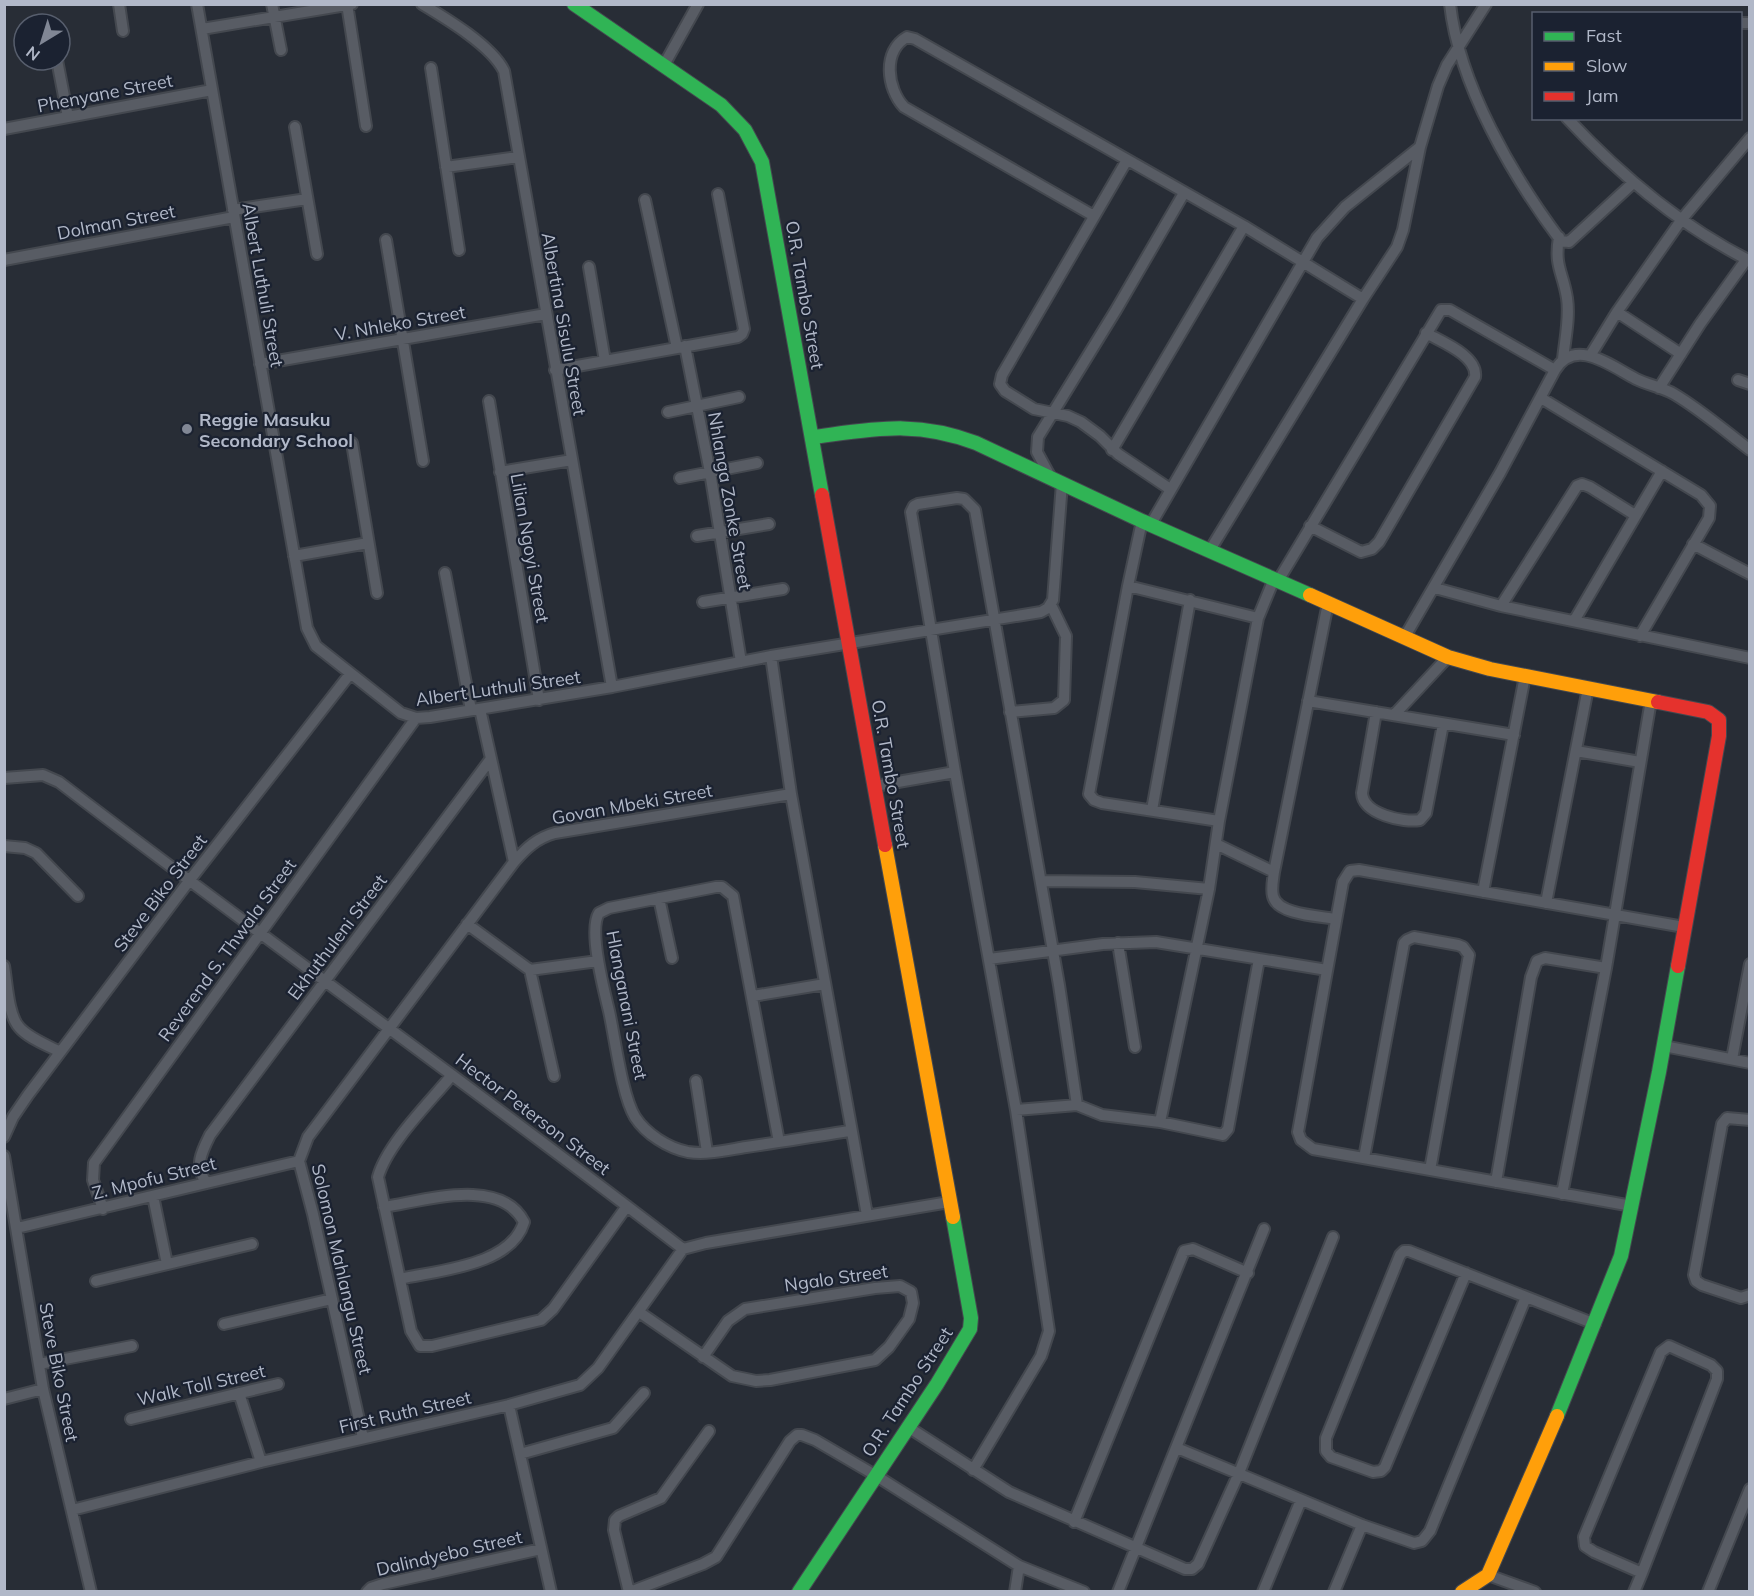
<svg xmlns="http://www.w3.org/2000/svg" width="1754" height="1596" font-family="Mulish,sans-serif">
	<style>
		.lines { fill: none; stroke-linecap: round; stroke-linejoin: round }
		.street-casing { stroke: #44484f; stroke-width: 14 }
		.fast-casing { stroke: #44484f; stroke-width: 16 }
		.slow-casing { stroke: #44484f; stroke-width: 16 }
		.jam-casing { stroke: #44484f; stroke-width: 16 }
		.street { stroke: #585c64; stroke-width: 10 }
		.fast { stroke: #30b455; stroke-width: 14 }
		.slow { stroke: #ff9f0a; stroke-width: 14 }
		.jam { stroke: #e5322d; stroke-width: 14 }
		.poi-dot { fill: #818795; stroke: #1b2231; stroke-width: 2 }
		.labels { text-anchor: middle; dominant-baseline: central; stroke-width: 4.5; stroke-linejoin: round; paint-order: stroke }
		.street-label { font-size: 18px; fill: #b1b8c8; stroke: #1b2231 }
		.poi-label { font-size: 18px; font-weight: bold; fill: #b1b8c8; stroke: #1b2231; text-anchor: start }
	</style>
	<rect width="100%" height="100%" fill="#282d36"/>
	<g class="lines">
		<defs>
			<path id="street" d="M119 4 123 31
				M197 4 307 628 316 646 401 713 416 718 430 717 612 687 771 656 1041 612 1048 608 1053 600 1062 483
				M272 4 281 50
				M347 4 366 126
				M422 4C447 19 492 46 504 71L612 687
				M1450 4C1459 85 1513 177 1561 241L1569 242 1633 183
				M50 23V24
				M1740 23H1750
				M202 29 352 4
				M57 60 68 117
				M664 65 698 4
				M431 68 459 250
				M1567 118C1620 175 1681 226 1750 261
				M295 127 317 254
				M4 129 212 90
				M1127 160 1002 375 1000 384 1005 391 1034 409 1068 416 1081 422 1100 436 1118 454 1170 489
				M446 167 518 157
				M645 200 677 348
				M233 210 307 199
				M1094 216 904 107C887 89 882 51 907 37L915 39 1244 226 1363 299
				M1559 237C1554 267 1563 272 1567 298 1570 318 1565 339 1563 359
				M386 240 423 461
				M4 260 234 217
				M589 267 605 361
				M1617 312 1681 354
				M685 346 710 472 741 662
				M1590 356 1617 312 1682 219 1750 138
				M260 364 546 314
				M555 370 738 337 742 334 744 329 718 194
				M1738 380 1750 384
				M1659 388 1700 324 1746 260
				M1541 398 1701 495 1710 506 1709 518 1640 636
				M489 401 539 700
				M668 412 739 397
				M352 443 377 593
				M1112 450 1244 226
				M500 472 572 460
				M680 478 757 463
				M1051 478 1037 452 1038 437 1116 310 1184 193
				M1142 521 1128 586 1089 794 1094 800 1102 803 1219 821
				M1151 524 1317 238 1345 207 1420 147
				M1310 526 1361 552 1372 549 1379 542 1475 377C1478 356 1442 342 1426 333
				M697 536 769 524
				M1693 544 1750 574
				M1210 550 1363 299 1397 247 1403 230 1420 147 1438 86 1447 65 1486 4
				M294 556 368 543
				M445 573 471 710
				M1278 581 1441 310H1450L1555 370
				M1128 586 1258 618
				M1435 588 1501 606 1750 658
				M703 602 783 589
				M1328 603 1274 872C1273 880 1271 889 1273 896 1277 915 1320 916 1336 919
				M1501 606 1577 486 1582 484 1590 487 1635 515
				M1574 621 1662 471
				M1404 638 1500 473 1555 370C1575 337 1611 366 1636 379 1648 385 1662 387 1674 394 1701 410 1725 431 1750 450
				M771 656 791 794 867 1215
				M1308 701 1514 735
				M480 709 514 862
				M1010 712 1054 708 1064 700 1066 636 1051 605
				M1376 712 1362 793C1363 814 1403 823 1420 820L1426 813 1443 724
				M1394 715 1448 657
				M1576 751 1640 762
				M4 778 43 775 59 782C265 940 477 1090 683 1249L706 1243 949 1202
				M875 786 955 772
				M1152 810 1190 600
				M1216 844 1274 872
				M4 846 25 848 36 853 78 896
				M1041 881 1135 882 1209 889
				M1483 892 1525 676
				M659 898 672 958
				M1546 903 1588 688
				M467 924 530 970 598 961
				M1118 943 1135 1047
				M989 959 1103 944 1156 942 1327 970
				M4 966C7 983 8 1015 19 1027 28 1038 47 1045 60 1052
				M530 970 554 1076
				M753 996 825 984
				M1664 1046 1750 1063
				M1732 1059 1750 964
				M452 1075C430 1102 387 1144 378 1177L411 1331 420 1346H432L541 1320 553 1309 627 1206
				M696 1081 707 1152
				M1016 1110 1077 1105 1102 1115 1160 1122 1223 1135 1228 1129 1259 959
				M1750 1120 1727 1118 1722 1124 1694 1275 1696 1281 1702 1285 1741 1298 1750 1295
				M1160 1122 1209 889 1219 821 1258 618 1274 579
				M4 1137 13 1117 28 1095 189 881 350 674
				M779 1142 733 896 722 887H716L609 908 599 913C588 930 604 990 609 1011 615 1038 622 1096 635 1117 646 1134 668 1148 688 1152 707 1155 727 1150 746 1147 781 1142 816 1136 850 1131
				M4 1156 43 1389 91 1592
				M1364 1158 1404 943 1407 940 1414 937 1458 945 1463 947 1469 955 1430 1170
				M206 1182C194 1166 202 1151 210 1135L490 760
				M1496 1182 1531 977 1537 961 1545 958 1606 968
				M1562 1194 1606 968 1651 700
				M153 1196 167 1264
				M1632 1206 1313 1149 1301 1140 1298 1132 1343 882 1350 871 1359 870 1684 927
				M384 1207C424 1201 500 1176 524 1222 511 1266 439 1270 400 1279
				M103 1209 93 1180 94 1163 416 718
				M17 1228 299 1161
				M1466 1273 1385 1467 1381 1471 1373 1472 1331 1457 1326 1451V1438L1400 1255 1404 1251H1409L1595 1324
				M96 1281 252 1244
				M639 1312 732 1376 756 1381 770 1380 875 1360 889 1347 909 1319 913 1303 911 1292 900 1286 875 1288 745 1309 728 1321 703 1357
				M224 1324 332 1299
				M39 1364 132 1346
				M239 1393 261 1462
				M4 1399 43 1389
				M509 1405 551 1592
				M131 1419 278 1384
				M908 1427 1009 1492 1185 1569H1192L1198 1564 1239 1473 1333 1237
				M363 1438 313 1214 299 1161 308 1137 514 862C526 848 537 838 555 833L791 794
				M1177 1448 1362 1525 1414 1543 1422 1541 1430 1531 1526 1297
				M520 1454 613 1428 644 1393
				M973 1470 1041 1356 1049 1331 1016 1110 955 772 911 512 914 506 918 504 957 498 964 499 975 510 1059 985 1077 1105
				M72 1510 261 1462 509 1405 580 1385 598 1368 683 1249
				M1074 1522 1184 1251 1193 1249 1248 1273
				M1488 1575 1535 1592
				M367 1592 371 1588 383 1584 541 1549
				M629 1592 614 1530 615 1520 619 1516 661 1498 709 1431
				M630 1592 703 1564 716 1557 790 1441 797 1435H802L815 1440 875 1475 1019 1566 1084 1592
				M1015 1592 1019 1566
				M1118 1592 1264 1229
				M1263 1592 1301 1500
				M1334 1592 1362 1525
				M1634 1592 1642 1573 1717 1379V1371L1711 1365 1669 1346 1661 1352 1584 1537 1585 1546 1594 1552 1642 1573
				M1708 1592 1750 1489"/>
			<path id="fast" d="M574 4 721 105 745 130 762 162 822 495
				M813 437C875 429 916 420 976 443L1142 521 1310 595
				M1557 1416 1621 1256 1659 1072 1678 966
				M799 1592 937 1384 970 1329 971 1318 953 1217"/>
			<path id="slow" d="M1310 595 1448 657 1490 669 1658 702
				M885 845 953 1217
				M1462 1592 1488 1575 1557 1416"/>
			<path id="jam" d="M822 495 885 845
				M1658 702 1708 712 1719 720V736L1678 966"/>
		</defs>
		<!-- street casing -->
		<use href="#street" class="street-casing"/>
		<!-- fast casing -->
		<use href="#fast" class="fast-casing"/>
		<!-- slow casing -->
		<use href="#slow" class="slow-casing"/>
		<!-- jam casing -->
		<use href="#jam" class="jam-casing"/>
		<!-- street -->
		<use href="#street" class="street"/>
		<!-- fast -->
		<use href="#fast" class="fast"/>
		<!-- slow -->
		<use href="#slow" class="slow"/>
		<!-- jam -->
		<use href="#jam" class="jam"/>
	</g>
	<!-- markers -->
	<circle class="poi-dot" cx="187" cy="429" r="6"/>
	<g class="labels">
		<!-- street labels -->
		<g class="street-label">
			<text transform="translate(105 93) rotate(-11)">Phenyane Street</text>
			<text transform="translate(116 222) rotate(-11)">Dolman Street</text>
			<text transform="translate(263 285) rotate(80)">Albert Luthuli Street</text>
			<text transform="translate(805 295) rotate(80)">O.R. Tambo Street</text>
			<text transform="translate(400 323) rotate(-10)">V. Nhleko Street</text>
			<text transform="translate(564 324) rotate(80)">Albertina Sisulu Street</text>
			<text transform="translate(730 501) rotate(80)">Nhlanga Zonke Street</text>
			<text transform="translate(530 548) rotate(80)">Lilian Ngoyi Street</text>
			<text transform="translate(498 688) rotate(-8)">Albert Luthuli Street</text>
			<text transform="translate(891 774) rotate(80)">O.R. Tambo Street</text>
			<text transform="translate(632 804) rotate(-10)">Govan Mbeki Street</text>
			<text transform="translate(160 893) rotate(-53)">Steve Biko Street</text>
			<text transform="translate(337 937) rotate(-53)">Ekhuthuleni Street</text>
			<text transform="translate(227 950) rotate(-54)">Reverend S. Thwala Street</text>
			<text transform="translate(627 1005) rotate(79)">Hlanganani Street</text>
			<text transform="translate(533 1114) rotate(37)">Hector Peterson Street</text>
			<text transform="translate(154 1178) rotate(-14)">Z. Mpofu Street</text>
			<text transform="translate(342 1269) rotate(77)">Solomon Mahlangu Street</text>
			<text transform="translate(836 1278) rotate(-8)">Ngalo Street</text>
			<text transform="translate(59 1372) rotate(79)">Steve Biko Street</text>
			<text transform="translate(201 1385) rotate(-13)">Walk Toll Street</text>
			<text transform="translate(907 1392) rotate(-57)">O.R. Tambo Street</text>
			<text transform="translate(405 1412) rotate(-13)">First Ruth Street</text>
			<text transform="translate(449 1553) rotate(-13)">Dalindyebo Street</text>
		</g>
		<!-- poi labels -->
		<g class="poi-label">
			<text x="199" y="419">Reggie Masuku<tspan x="199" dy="21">Secondary School</tspan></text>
		</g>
	</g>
	<!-- border -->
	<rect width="1754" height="1596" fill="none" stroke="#b1b8c8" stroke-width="12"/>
	<!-- legend -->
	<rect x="1532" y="12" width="210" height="108" fill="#1b2231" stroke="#575e6d" stroke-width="1.5"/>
	<rect x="1544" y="32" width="30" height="9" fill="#30b455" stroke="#575e6d" stroke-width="1.5"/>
	<text x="1586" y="42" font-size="18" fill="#b1b8c8">Fast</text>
	<rect x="1544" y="62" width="30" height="9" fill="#ff9f0a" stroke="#575e6d" stroke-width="1.5"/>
	<text x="1586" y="72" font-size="18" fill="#b1b8c8">Slow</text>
	<rect x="1544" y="92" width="30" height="9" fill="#e5322d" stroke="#575e6d" stroke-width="1.5"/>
	<text x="1586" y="102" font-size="18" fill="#b1b8c8">Jam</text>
	<!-- north arrow -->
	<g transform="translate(42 42) rotate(218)"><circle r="28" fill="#1b2231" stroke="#575e6d" stroke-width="1.5"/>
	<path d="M0-4.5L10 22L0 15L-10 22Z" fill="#818795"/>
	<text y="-9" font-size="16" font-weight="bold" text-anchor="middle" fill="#b1b8c8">N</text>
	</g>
</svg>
